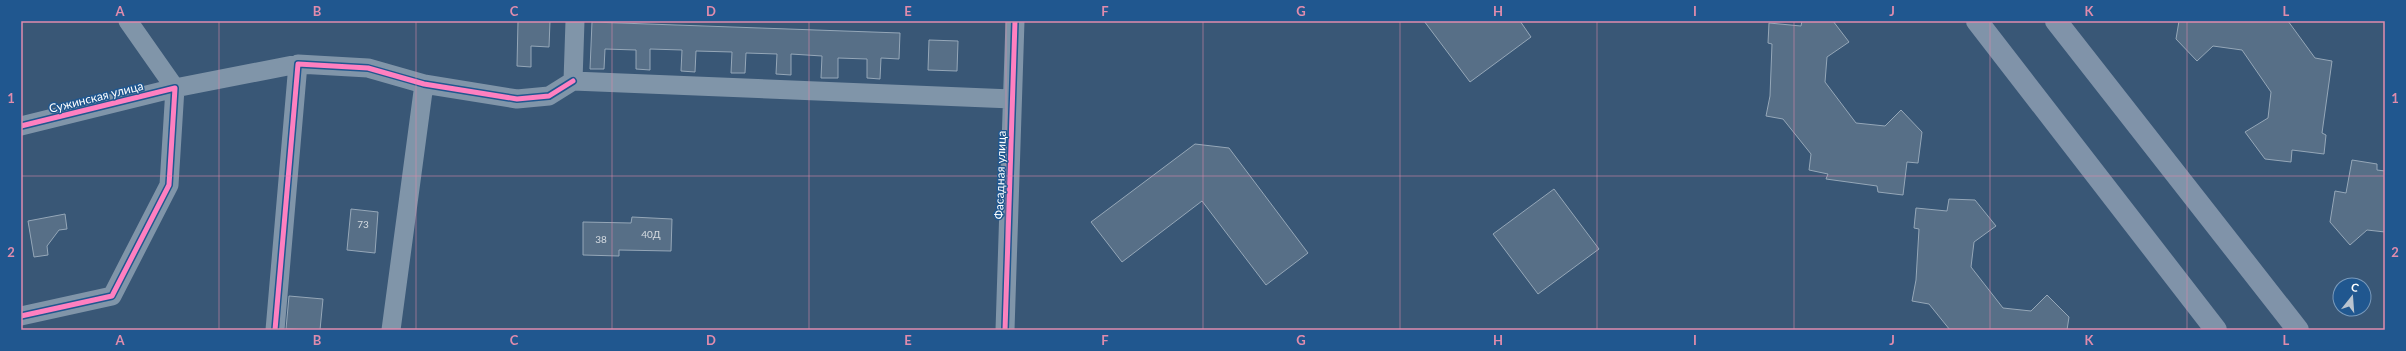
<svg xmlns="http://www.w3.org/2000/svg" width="2406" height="351" font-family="Lato,sans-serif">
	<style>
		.building { fill: #576f87; stroke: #95a7b8 }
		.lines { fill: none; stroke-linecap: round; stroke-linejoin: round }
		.minor { stroke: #8095a9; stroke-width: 19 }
		.major { stroke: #8093a9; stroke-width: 22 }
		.cycleway-casing { stroke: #20578f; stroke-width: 8 }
		.cycleway { stroke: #ff80c0; stroke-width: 5 }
		.grid { fill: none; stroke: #e08cad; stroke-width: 1; stroke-opacity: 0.55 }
		.labels { text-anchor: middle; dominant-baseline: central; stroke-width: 3; stroke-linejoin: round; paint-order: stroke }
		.number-label { font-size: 10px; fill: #d5dbe1 }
		.street-label { font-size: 12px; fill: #fff; stroke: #20578f }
		.neatline { fill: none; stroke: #e08cad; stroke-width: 1.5 }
		.grid-label { font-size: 13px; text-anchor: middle; font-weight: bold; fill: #e08cad }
	</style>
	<rect width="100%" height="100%" fill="#395776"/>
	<!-- building -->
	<path class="building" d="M518 21H550L549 47 531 46V67L517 66Z
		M1424 21H1520L1531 37 1470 82Z
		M1802 21H1833L1849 42 1827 57 1825 82 1856 123 1885 126 1901 110 1922 132 1918 163 1907 162 1903 195 1878 192 1877 186 1826 179 1828 174 1809 170 1811 154 1783 119 1766 116 1770 96 1772 44 1768 43 1769 23 1801 26Z
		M2179 21H2288L2315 58 2332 61 2322 133 2326 135 2324 154 2292 150 2291 162 2265 159 2245 132 2268 118 2271 92 2242 50 2213 46 2197 61 2176 39Z
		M592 22 900 33 899 59 881 58 880 79 867 78V59L838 58V78H821L822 56 791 54V75L776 74 777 54 746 53 745 73H731L732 52 696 51 695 72 681 71 682 50 650 49V70L636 69V50L605 49 604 69H590Z
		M929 40 958 41 957 71 928 70Z
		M1195 144 1229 148 1308 253 1266 285 1202 201 1122 262 1091 222Z
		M2352 160 2377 164V170L2385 171V232L2367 230 2350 245 2330 222 2335 191 2346 193Z
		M1554 189 1599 249 1538 294 1493 234Z
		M1949 199 1975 200 1996 226 1974 242 1971 267 2003 308 2031 311 2047 295 2069 317 2067 330H1950L1929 304 1912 301 1916 280 1919 229 1914 228 1916 208 1947 211Z
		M351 209 378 212 375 253 347 250Z
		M65 214 67 229 59 230 47 246 48 255 34 257 28 221Z
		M632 217 672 219 671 251 619 250V256L583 255V222L631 223Z
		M289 296 323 299 320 330 286 329Z"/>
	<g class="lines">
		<!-- minor -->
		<path class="minor" d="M128 21 175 88 298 64
			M575 21 573 81 1012 99
			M21 126 175 88 169 185 112 296 21 316
			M275 330 298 64 368 68 424 84 517 99 549 96 573 81
			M391 330 424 84
			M1005 330 1015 21"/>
		<!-- major -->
		<path class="major" d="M1977 21 2216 330
			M2056 21 2298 330"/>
		<defs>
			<path id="cycleway" d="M21 126 175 88 169 185 112 296 21 316
				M275 330 298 64 368 68 424 84 517 99 549 96 573 81
				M1005 330 1015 21"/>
		</defs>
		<!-- cycleway casing -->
		<use href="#cycleway" class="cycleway-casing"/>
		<!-- cycleway -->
		<use href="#cycleway" class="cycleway"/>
	</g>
	<!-- grid -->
	<path class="grid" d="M219 21V330M416 21V330M612 21V330M809 21V330M1006 21V330M1203 21V330M1400 21V330M1597 21V330M1794 21V330M1990 21V330M2187 21V330M21 176H2385"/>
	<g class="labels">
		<!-- number labels -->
		<g class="number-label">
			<text x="363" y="224">73</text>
			<text x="651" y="234">40Д</text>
			<text x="601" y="239">38</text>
		</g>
		<!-- street labels -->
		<g class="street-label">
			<text transform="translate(96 97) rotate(-14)">Сужинская улица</text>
			<text transform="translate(1000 175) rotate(-88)">Фасадная улица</text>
		</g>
	</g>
	<!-- border -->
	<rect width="2406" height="351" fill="none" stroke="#20578f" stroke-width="44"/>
	<!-- north arrow -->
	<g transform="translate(2352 297) rotate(17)"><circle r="19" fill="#20578f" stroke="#799abc"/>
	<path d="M0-3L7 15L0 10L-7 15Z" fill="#bac4cf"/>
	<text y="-6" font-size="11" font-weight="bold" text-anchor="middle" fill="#ffffff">С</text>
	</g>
	<rect x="22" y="22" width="2362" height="307" class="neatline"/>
	<g class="grid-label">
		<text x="120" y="16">A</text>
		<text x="317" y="16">B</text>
		<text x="514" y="16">C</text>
		<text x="711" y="16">D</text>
		<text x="908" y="16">E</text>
		<text x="1105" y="16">F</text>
		<text x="1301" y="16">G</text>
		<text x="1498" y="16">H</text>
		<text x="1695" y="16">I</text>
		<text x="1892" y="16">J</text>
		<text x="2089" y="16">K</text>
		<text x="2286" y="16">L</text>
		<text x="11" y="103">1</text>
		<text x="2395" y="103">1</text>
		<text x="11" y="257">2</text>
		<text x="2395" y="257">2</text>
		<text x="120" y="345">A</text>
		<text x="317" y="345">B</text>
		<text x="514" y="345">C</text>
		<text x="711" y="345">D</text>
		<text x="908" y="345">E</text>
		<text x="1105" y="345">F</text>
		<text x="1301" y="345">G</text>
		<text x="1498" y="345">H</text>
		<text x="1695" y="345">I</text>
		<text x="1892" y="345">J</text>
		<text x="2089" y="345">K</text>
		<text x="2286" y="345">L</text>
	</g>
</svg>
